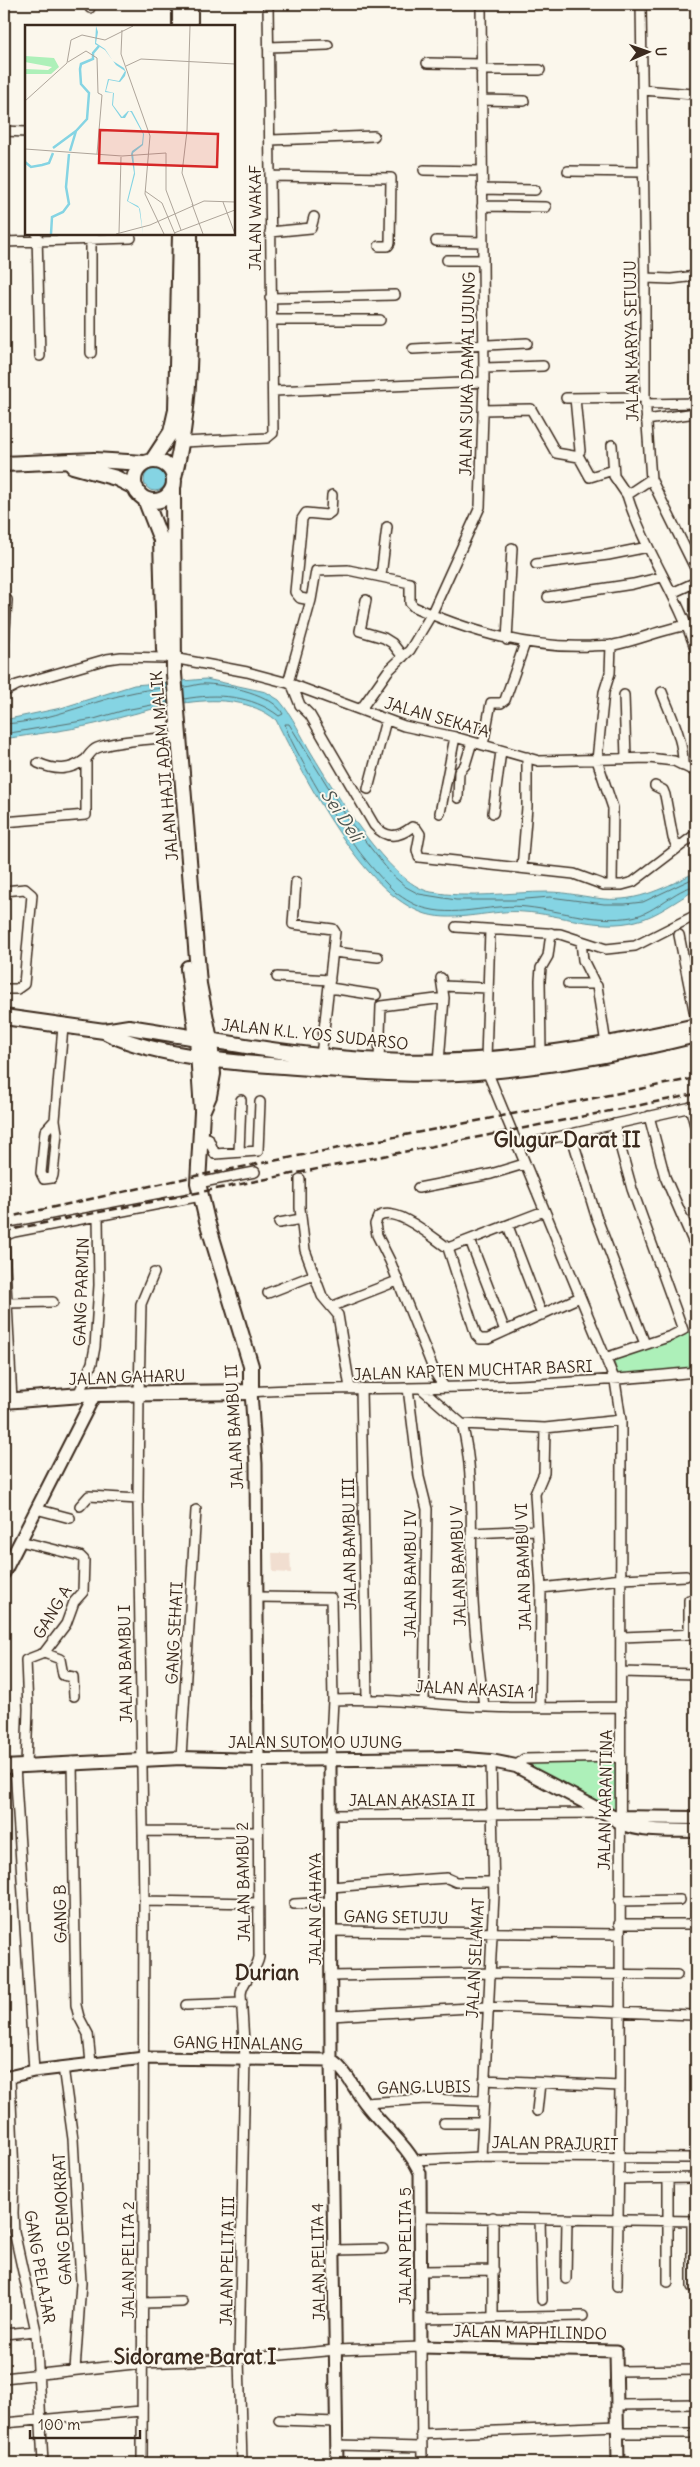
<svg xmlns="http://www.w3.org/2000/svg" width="700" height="2467" font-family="Delius,sans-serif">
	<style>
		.built { fill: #f1ded0 }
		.green { fill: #adf0b9; stroke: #748d6c }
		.water { fill: #85d4e3; stroke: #679094 }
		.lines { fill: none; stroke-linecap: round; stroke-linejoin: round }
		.shore { stroke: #596e6d; stroke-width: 1 }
		.minor-casing { stroke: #3b2a1e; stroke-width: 12 }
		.tertiary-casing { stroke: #3b2a1e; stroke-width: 15 }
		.secondary-casing { stroke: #3b2a1e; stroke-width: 16 }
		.primary-casing { stroke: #3b2a1e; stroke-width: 18 }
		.minor { stroke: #fbf7ec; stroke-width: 9 }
		.tertiary { stroke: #fbf7ec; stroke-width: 11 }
		.secondary { stroke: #fbf7ec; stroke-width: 12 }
		.primary { stroke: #fbf7ec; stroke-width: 14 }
		.rail { stroke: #3b2a1e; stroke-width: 2.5; stroke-dasharray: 8 4; stroke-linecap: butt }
		.labels { text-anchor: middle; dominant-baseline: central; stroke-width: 4; stroke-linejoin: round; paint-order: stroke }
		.street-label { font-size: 16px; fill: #3b2a1e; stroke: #fbf7ec }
		.water-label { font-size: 18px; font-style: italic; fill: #4e544f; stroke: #fbf7ec }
		.district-label { font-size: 21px; font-weight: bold; fill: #3b2a1e; stroke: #fbf7ec }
		.inset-river { fill: none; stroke: #85d4e3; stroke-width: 2.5 }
		.inset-road { fill: none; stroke: #aea59a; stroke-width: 1 }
		.view { fill: #d62828; fill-opacity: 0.15; stroke: #d62828; stroke-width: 2.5 }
		.inset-edge { fill: none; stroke: #3b2a1e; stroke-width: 2.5 }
	</style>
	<rect width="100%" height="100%" fill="#fbf7ec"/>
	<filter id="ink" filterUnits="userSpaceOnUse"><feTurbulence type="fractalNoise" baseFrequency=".02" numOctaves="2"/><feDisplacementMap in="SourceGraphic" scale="10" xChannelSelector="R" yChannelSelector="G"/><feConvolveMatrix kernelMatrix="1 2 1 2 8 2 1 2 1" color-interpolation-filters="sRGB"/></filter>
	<g filter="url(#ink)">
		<!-- built -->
		<path class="built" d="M272 1553H290L291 1573 273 1572Z"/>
		<!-- green -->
		<path class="green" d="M696 1330V1370L619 1377 613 1359Z
			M615 1760V1813L525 1766 531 1762Z"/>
		<!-- water -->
		<path class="water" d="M144 480a11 11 0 1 1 22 0a11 11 0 1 1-22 0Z
			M206 679 266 692 279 700C293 716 301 736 312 754 334 790 389 884 431 892 469 899 509 892 548 892 566 892 585 897 604 899 639 902 666 887 696 872V890C676 900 658 916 636 921 599 931 560 914 524 912 492 909 456 923 426 914 363 895 304 776 276 720 228 681 149 711 95 724 65 731 34 734 4 739V720L61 708 134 685Z"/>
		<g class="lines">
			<!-- shore -->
			<path class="shore" d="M183 687C191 687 199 683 207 684 228 685 273 694 283 714L279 716C252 695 217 693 184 699
				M4 724C60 721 111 690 167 688
				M4 734 94 719 125 710 168 702
				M696 877 643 902 625 904H604L550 897 514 900H456L419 894 406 887 392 875 350 822 289 724H285C288 735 294 746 299 755 323 801 357 856 395 892 404 899 417 907 428 909 460 917 494 903 527 907 562 911 596 923 632 917 656 913 675 888 696 886"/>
			<defs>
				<path id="minor" d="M641 4 645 278V397L651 479 627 495C644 550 679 597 696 651
					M90 8V4
					M268 47 328 45
					M427 63 481 64
					M481 70H540
					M643 90 693 94
					M482 100 524 101
					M4 131 26 132
					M271 140 374 136
					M424 170 482 171
					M568 171 644 172
					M270 176 391 178 390 243 388 246H379
					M482 189 535 190
					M482 206 546 207
					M270 232 311 228 314 217
					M37 234 40 356
					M91 238V353
					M436 241 483 242
					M4 242 131 238
					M447 260H483
					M645 278 671 279 696 276
					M270 298 395 295
					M271 320H380
					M413 349 527 343
					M484 368 543 366
					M274 391 484 382
					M566 398 645 397
					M575 398 580 451
					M645 404 696 403
					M483 410 531 409 556 453 579 457 590 477 613 470
					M646 420 696 413
					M183 442 267 438 273 433 268 4
					M612 445 614 476 627 495
					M651 479 696 570
					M536 564 608 555 648 547
					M381 576 387 527
					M672 593 696 582
					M548 597 633 584 662 577
					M311 600 300 598 295 592 302 519 306 513 327 515 331 512 332 495
					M366 600 360 631 384 638 392 643 403 657
					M507 640 512 548
					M4 643 7 600
					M611 645 610 673 604 692 597 760 613 808 612 885
					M173 658 247 672 288 683 404 726 455 737 539 761 649 758 674 761 696 772
					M288 683 311 600 316 571 348 570 410 583V603L414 607C470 632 529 649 591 646 599 645 607 646 614 645 639 640 663 629 688 625
					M292 685 300 705 310 715 374 825C386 839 398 838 412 827L416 828 420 834 417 850 419 857 574 874 604 885H622L633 882 696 834
					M4 692 17 685 107 659 121 657 164 658
					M662 692C671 716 684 740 683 766
					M624 695 626 758
					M361 709 388 671 410 650 431 615 480 507 484 382 481 4
					M483 745 491 703H501L505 700 525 643
					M38 763C56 771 70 771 86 759
					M655 786 663 790 665 795 673 838 677 847
					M368 789 386 720
					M458 798 459 772 465 765 472 742
					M440 813 455 737
					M493 813 501 751
					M4 822 86 815V759C89 755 92 750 97 748 116 740 149 740 170 737
					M522 868 527 807V757
					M296 882 293 924 333 929 335 932 321 1056
					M4 891 25 889 32 895 24 984 17 989H4
					M456 927 560 934 606 949 635 946 696 915
					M679 935 696 1020
					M581 942 583 960 595 984
					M333 952 378 957
					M277 977 330 980
					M568 984H595L597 986 606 1044
					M443 986 487 988
					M330 988 376 995
					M541 1054 540 980 541 968 548 956 551 933
					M486 1059 490 930
					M379 1061 381 1006 444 998
					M439 1062 444 998 441 978
					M487 1071 615 1381 621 1420 620 2086 617 2286
					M690 1107 696 1129
					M649 1116 665 1177 696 1248
					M55 1120 45 1131 41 1173 44 1179 52 1178 53 1175 57 1133 55 1120 63 1027
					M571 1134 596 1216 645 1344
					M201 1138H208L215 1154 258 1151 260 1102
					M517 1146 696 1106
					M239 1152 241 1100
					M300 1179V1208L305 1250 322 1296 338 1315 350 1388
					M198 1183 255 1172
					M418 1188 491 1174 524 1164
					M279 1223 301 1219
					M508 1226 542 1315
					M4 1236 14 1232 201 1196
					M470 1240 505 1331
					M4 1245 12 1400
					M448 1248 476 1335 480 1339H488L580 1297
					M268 1293 314 1275
					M8 1303 53 1302
					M333 1306 397 1281
					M605 1358 671 1336 683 1330 632 1189 614 1124
					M444 1387 434 1371 390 1261 377 1235 375 1224 378 1217C396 1205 432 1237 448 1248L544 1211
					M361 1388 367 1698
					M408 1388 419 1477 427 1509 424 1701
					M421 1388 462 1424 545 1428 621 1420
					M251 1392C303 1388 355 1389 407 1388 504 1387 600 1382 696 1372
					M78 1395 92 1363 95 1347 99 1285 98 1216
					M462 1424C475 1473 470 1527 472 1577 473 1620 478 1663 484 1706
					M80 1506 89 1496 138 1499
					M36 1509 70 1518
					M471 1533 537 1530
					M20 1541 80 1556 84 1560 83 1592 74 1602 66 1624 44 1653 26 1660 28 1709 26 1765
					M541 1588 622 1579 686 1576
					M257 1597 331 1598 333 1700
					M689 1600V1634
					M622 1637 696 1634
					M44 1653 60 1659 63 1675 73 1677 74 1696
					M622 1672 696 1674
					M540 1708 541 1588 535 1494 544 1473 545 1428
					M181 1758 196 1510
					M330 1759 333 1700C377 1698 420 1703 463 1706 516 1709 568 1708 621 1707
					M72 1762 76 2005 79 2017 88 2034 91 2063
					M15 1766 34 2071
					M516 1766 524 1759 620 1757
					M331 1815 603 1813
					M143 1831 257 1832
					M331 1887 432 1879 447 1878 456 1882H494
					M144 1901 258 1903
					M619 1901 680 1900
					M294 1904 331 1902
					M619 1924H696
					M330 1931 619 1934
					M331 1976 489 1973 677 1975
					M186 2005 242 2003
					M331 2016 487 2007 692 2015
					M63 2067 73 2139 81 2283 75 2370
					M10 2077 14 2175 13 2213 14 2231 36 2331 43 2463
					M484 2080 620 2086
					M365 2103 426 2099 483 2101
					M537 2111 540 2083
					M444 2123H482
					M481 2157 494 1895 491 1761
					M414 2160 481 2157 696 2158
					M619 2179 696 2178
					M421 2217 696 2221
					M540 2219 542 2300
					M334 2250 383 2249
					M422 2271 494 2270
					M566 2279 567 2219
					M668 2282V2179
					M692 2287V2221
					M143 2303 182 2302
					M493 2316V2217
					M421 2319 583 2316
					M4 2334 36 2331
					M618 2371 696 2370
					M4 2378 143 2363 239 2359 336 2350 421 2347 422 2463
					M618 2405 696 2404
					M279 2420 337 2422
					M4 2423 141 2411
					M618 2433H690
					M421 2434 618 2426
					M337 2445 422 2447
					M142 2463 144 1901 138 1499 139 1394 141 1304 154 1273
					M242 2463 239 2359 245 2058 241 1994C242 1979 257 1972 259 1957L258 1760"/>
				<path id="tertiary" d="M251 1392 256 1464 258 1760
					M4 1573 95 1394
					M330 1759 331 2060 337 2463
					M331 2060C347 2071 353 2088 365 2103 382 2126 409 2146 420 2173L421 2347 616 2351 618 2463
					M4 2078 34 2071 144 2058 331 2060"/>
				<path id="secondary" d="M4 1767 181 1758 258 1760 455 1758 491 1761 516 1766 613 1817C630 1834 672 1830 696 1831
					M613 1817 696 1818"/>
				<path id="primary" d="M180 26V4
					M190 26V4
					M152 461 171 432 176 410 180 234
					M134 481a20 20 0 1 1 40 0a20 20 0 1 1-40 0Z
					M4 464 94 460 144 463
					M73 466 116 478 136 488
					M174 477C194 398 190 315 190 234
					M145 499 161 540 164 650
					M188 968 197 1038 202 1111
					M4 1017 104 1031 129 1027C212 1040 296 1057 381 1061 487 1066 593 1049 696 1026
					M104 1031C143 1053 224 1062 269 1065 341 1070 416 1078 488 1071 558 1065 628 1052 696 1035
					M4 1401 95 1394 251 1392V1366L207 1221 198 1183 202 1112 209 1096 213 1074 210 1040 199 984 174 674 173 488"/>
			</defs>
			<!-- minor casing -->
			<use href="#minor" class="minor-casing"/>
			<!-- tertiary casing -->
			<use href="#tertiary" class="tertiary-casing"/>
			<!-- secondary casing -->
			<use href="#secondary" class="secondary-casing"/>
			<!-- primary casing -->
			<use href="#primary" class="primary-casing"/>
			<!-- minor -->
			<use href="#minor" class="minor"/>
			<!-- tertiary -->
			<use href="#tertiary" class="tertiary"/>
			<!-- secondary -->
			<use href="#secondary" class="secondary"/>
			<!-- primary -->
			<use href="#primary" class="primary"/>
			<!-- rail -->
			<path class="rail" d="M4 1218 196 1176 696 1078
				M4 1231 696 1094"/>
		</g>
	</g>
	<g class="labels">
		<!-- street labels -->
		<g class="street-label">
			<text transform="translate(255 218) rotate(-90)">JALAN WAKAF</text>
			<text transform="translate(631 341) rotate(-91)">JALAN KARYA SETUJU</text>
			<text transform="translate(467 374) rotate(-89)">JALAN SUKA DAMAI UJUNG</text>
			<text transform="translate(437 717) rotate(16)">JALAN SEKATA</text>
			<text transform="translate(164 766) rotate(-95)">JALAN HAJI ADAM MALIK</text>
			<text transform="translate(315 1034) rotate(6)">JALAN K.L. YOS SUDARSO</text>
			<text transform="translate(81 1292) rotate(-88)">GANG PARMIN</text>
			<text transform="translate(473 1370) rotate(-2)">JALAN KAPTEN MUCHTAR BASRI</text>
			<text transform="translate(127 1377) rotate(-2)">JALAN GAHARU</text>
			<text transform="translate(234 1427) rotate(-93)">JALAN BAMBU II</text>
			<text transform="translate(349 1544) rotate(-91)">JALAN BAMBU III</text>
			<text transform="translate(458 1566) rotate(-92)">JALAN BAMBU V</text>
			<text transform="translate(523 1567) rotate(-92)">JALAN BAMBU VI</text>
			<text transform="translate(410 1574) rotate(-90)">JALAN BAMBU IV</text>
			<text transform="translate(52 1612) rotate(-59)">GANG A</text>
			<text transform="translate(174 1633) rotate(-87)">GANG SEHATI</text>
			<text transform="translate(125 1664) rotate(-91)">JALAN BAMBU I</text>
			<text transform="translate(475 1689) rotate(3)">JALAN AKASIA 1</text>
			<text x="315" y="1742">JALAN SUTOMO UJUNG</text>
			<text x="412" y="1800">JALAN AKASIA II</text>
			<text transform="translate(605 1800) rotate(-89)">JALAN KARANTINA</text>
			<text transform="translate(243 1882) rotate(-91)">JALAN BAMBU 2</text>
			<text transform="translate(315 1909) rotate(-90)">JALAN CAHAYA</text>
			<text transform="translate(60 1914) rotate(-91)">GANG B</text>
			<text transform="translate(396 1917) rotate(1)">GANG SETUJU</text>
			<text transform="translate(475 1958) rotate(-87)">JALAN SELAMAT</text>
			<text transform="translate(238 2043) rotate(1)">GANG HINALANG</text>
			<text transform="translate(424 2087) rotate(-1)">GANG LUBIS</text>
			<text transform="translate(555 2143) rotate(1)">JALAN PRAJURIT</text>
			<text transform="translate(62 2219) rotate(-93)">GANG DEMOKRAT</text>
			<text transform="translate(405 2246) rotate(-90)">JALAN PELITA 5</text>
			<text transform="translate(128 2260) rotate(-90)">JALAN PELITA 2</text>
			<text transform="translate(227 2261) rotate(-89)">JALAN PELITA III</text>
			<text transform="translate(318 2262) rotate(-91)">JALAN PELITA 4</text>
			<text transform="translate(40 2267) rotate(80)">GANG PELAJAR</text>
			<text transform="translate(530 2332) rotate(1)">JALAN MAPHILINDO</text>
		</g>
		<!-- water labels -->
		<g class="water-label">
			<text transform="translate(342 815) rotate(56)">Sei Deli</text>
		</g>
		<!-- district labels -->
		<g class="district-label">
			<text x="567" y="1139">Glugur Darat II</text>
			<text x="267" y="1972">Durian</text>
			<text x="195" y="2356">Sidorame Barat I</text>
		</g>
	</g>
	<!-- overview -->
	<g transform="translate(25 25)">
		<rect width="210" height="210" fill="#fbf7ec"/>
		<path d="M0 31 29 33 34 42 26 49H0V44L23 45 27 42 0 37Z" fill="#adf0b9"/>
		<path d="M71 1 73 7 71 18 80 24 88 36 99 43 101 47 100 51 95 57 84 55 81 66 89 68 88 80 97 92 103 86H107L119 109 118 120 108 128 110 149 103 176 113 181 115 184 118 209 114 183 102 176 109 148 106 129 107 126 117 119 118 109 106 87 104 86 100 93H96L87 80 88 68 80 67 83 54 94 56 100 46 91 40 80 25 70 19Z" fill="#85d4e3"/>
		<path class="inset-river" d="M51 106 62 94 64 68 56 59 55 44 56 39 68 34V28L74 21M28 123 51 106M45 126 51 106M0 137 6 142 17 140 24 138 28 128M26 209 27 192 38 187 44 179 41 162 44 129"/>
		<path class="inset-road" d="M165 1 162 106 157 148 168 180M97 5 96 29 125 111 120 169 139 209M43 37 61 26 72 33 73 68 77 70 72 129M101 41 116 34 210 39M0 76 42 38 46 15 57 10 80 15 108 1M0 124 97 131M97 131 141 128V165L156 205M120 166 137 178 150 209M198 177 210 209M167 179 178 209M94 208 96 132M149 208 210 185M91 209 125 200 179 176 210 177"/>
		<path class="view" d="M75 105 193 109 192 142 74 138Z"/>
		<rect width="210" height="210" class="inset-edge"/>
	</g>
	<!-- margin -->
	<rect width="700" height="2467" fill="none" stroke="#fbf7ec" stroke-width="20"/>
	<rect x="10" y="10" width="680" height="2447" fill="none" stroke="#3b2a1e" stroke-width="2" filter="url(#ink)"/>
	<!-- north arrow -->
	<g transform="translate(648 52) rotate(88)" stroke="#fbf7ec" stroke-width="4" paint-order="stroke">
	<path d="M0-4L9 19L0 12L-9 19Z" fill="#3b2a1e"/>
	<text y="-8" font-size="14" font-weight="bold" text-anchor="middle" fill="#3b2a1e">U</text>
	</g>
	<!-- scale -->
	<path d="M30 2430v8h110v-8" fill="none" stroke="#3b2a1e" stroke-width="2.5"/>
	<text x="38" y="2430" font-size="15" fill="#3b2a1e" stroke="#fbf7ec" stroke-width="4" paint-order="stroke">100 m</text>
</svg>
